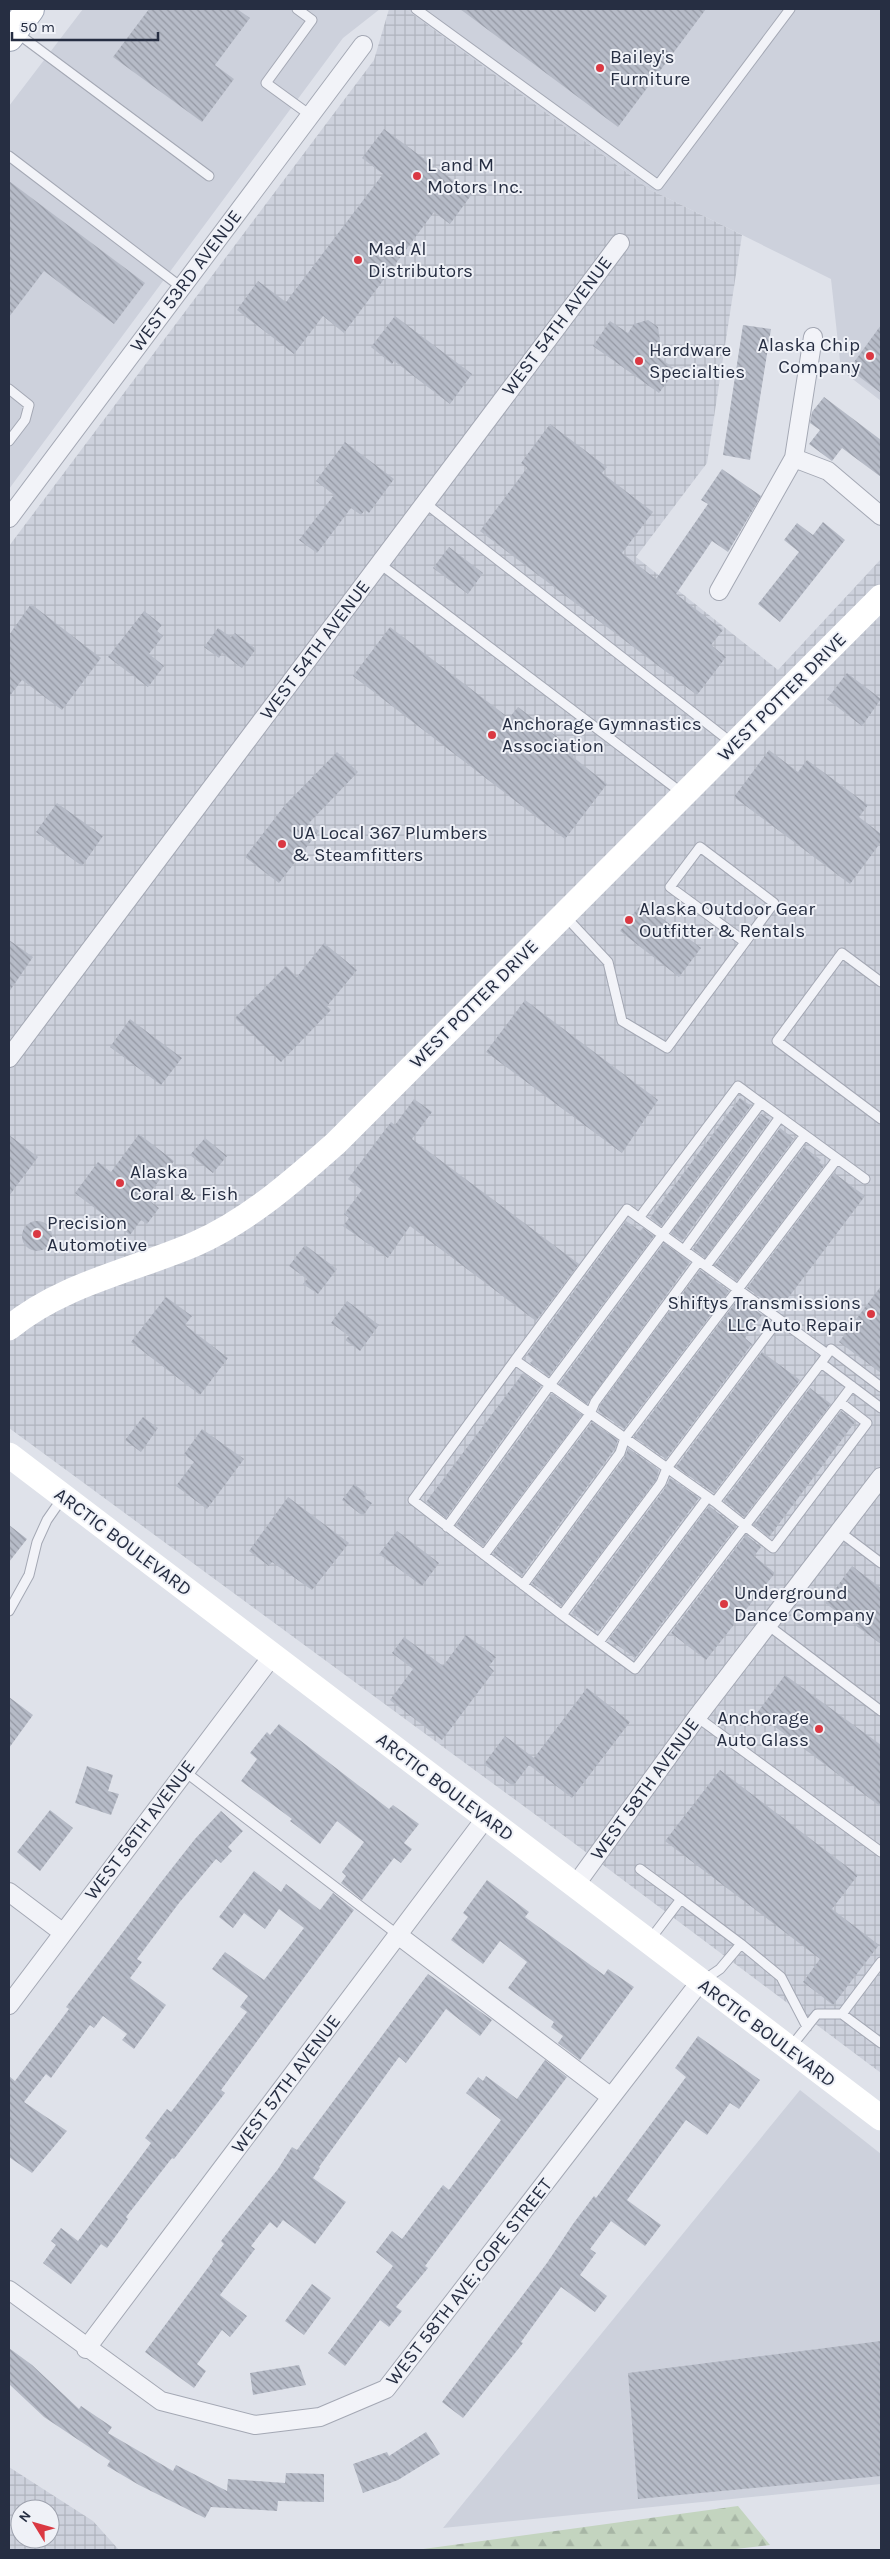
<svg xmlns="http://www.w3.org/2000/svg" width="890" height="2559" font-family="Karla,sans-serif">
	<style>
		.built { fill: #cdd1dc }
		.industrial { fill: url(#industrial-grid); fill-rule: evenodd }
		.forest { fill: url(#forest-firs) }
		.building { fill: url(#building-back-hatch) }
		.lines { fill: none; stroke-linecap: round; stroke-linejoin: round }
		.lane-casing { stroke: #a4a8b4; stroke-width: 11 }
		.street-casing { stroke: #a4a8b4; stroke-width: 20 }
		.primary-casing { stroke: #9da5b6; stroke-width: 30 }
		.lane { stroke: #f2f3f8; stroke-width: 9 }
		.street { stroke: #f2f3f8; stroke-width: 18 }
		.secondary { stroke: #fff; stroke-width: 25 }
		.primary { stroke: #fff; stroke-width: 28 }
		.poi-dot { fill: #da3842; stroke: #eff1f7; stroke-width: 2 }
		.labels { text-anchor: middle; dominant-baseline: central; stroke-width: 4; stroke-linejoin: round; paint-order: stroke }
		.poi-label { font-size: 19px; fill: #262e42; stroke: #eff1f7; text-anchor: start }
		.street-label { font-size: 19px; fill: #262e42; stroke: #eff1f7 }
	</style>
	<defs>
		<pattern id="industrial-grid" width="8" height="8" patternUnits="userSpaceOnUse" patternTransform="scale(1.25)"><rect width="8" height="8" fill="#cdd1dc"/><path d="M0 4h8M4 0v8" fill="none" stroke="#b0b4be"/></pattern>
		<pattern id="forest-firs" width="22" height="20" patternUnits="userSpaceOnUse" patternTransform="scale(1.25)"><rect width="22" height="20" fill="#c3d4bf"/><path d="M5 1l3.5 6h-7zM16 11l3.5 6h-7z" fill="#a7b6a5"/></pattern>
		<pattern id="building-back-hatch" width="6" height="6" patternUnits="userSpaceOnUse" patternTransform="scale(1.25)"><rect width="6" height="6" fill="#b6bbc7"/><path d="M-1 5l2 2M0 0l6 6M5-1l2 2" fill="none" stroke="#9498a3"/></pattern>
	</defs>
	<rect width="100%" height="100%" fill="#dfe2ea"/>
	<!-- built -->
	<path class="built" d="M83 9H380L343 38 9 489V106Z
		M406 9H881V401L841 370 831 279 649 189Z
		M800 2090 881 2154V2484L443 2528Z"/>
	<!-- industrial -->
	<path class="industrial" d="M389 9H406L649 189 742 235 707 463 636 557 778 670 881 559V2073L563 1835 9 1428V546L374 60Z
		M9 2467 93 2521 119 2550H9ZM20 2509H50V2539H20Z"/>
	<!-- forest -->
	<path class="forest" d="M738 2506 770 2545 727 2550H416Z"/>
	<!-- building -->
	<path class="building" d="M149 9H237L250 18 215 65 234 79 202 122 113 57Z
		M460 9H706L618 127Z
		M384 129 472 194 450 224 434 212 344 333 323 316 294 354 237 310 258 281 286 302 383 174 362 158Z
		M9 181 145 283 114 324 44 271 9 317Z
		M395 316 472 374 450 404 394 361 392 364 371 347Z
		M648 320 658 327 660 341 652 352 676 370 659 393 593 346 610 321 628 333 634 324Z
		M743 325 771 329 750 460 723 455Z
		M881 325V393L849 369Z
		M824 397 881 440V477L842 448 832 461 809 444 820 430 810 423 812 412Z
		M550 424 607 467 602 473 653 512 622 553 656 579 708 504 701 500 722 469 761 496 728 552 712 541 676 594 723 630 711 645 726 657 697 695 480 531 527 468 521 463Z
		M345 442 394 479 369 513 365 510 361 515 351 508 317 553 299 540 334 495 316 481Z
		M823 522 845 540 780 622 758 604 799 552 784 540 797 523 813 535Z
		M449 547 483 573 468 594 433 568Z
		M31 604 101 658 62 710 22 680 9 697V635Z
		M144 611 162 625 157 631 163 636 149 654 164 666 148 687 108 657Z
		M390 627 509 718 518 707 577 752 573 757 607 784 565 839 353 676Z
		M218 628 231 637 235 633 256 649 242 668 222 653 219 658 204 647Z
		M847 673 881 699 862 726 827 699Z
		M769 750 798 772 807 760 868 805 859 817 881 834V842L850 884 734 797Z
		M337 752 358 772 309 823 319 831 279 883 245 857 285 805Z
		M57 803 103 836 82 866 36 832Z
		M642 903 701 948 679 977 620 931Z
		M9 940 33 957 9 992Z
		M324 943 357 970 327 1006 331 1010 281 1062 235 1018 286 966 297 977Z
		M525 1000 658 1100 622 1153 486 1052Z
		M130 1019 182 1058 161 1085 110 1047Z
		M740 1098 751 1106 661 1226 650 1218Z
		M414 1099 432 1112 412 1139 579 1264 536 1321 410 1226 388 1258 343 1226 349 1218 344 1214 362 1190 348 1179 391 1122 395 1125Z
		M761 1114 770 1120 682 1241 671 1233Z
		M780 1128 794 1139 705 1258 693 1249Z
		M139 1134 174 1161 146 1198 159 1208 147 1224 141 1220 130 1235 75 1193 98 1162 111 1172Z
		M9 1135 38 1157 9 1196Z
		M205 1138 227 1156 213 1173 190 1155Z
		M804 1147 821 1160 819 1162 824 1166 737 1281 715 1265Z
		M834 1173 865 1196 779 1310 747 1288Z
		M626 1221 640 1231 643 1228 654 1236 549 1376 530 1363 533 1360 527 1355Z
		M22 1236a15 15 0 1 1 30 0a15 15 0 1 1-30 0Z
		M664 1243 690 1262 587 1404 559 1384Z
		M305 1245 337 1269 318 1294 303 1284 307 1279 289 1266Z
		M700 1270 729 1291 624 1429 598 1411 600 1405Z
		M881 1286V1373L839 1342Z
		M166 1297 192 1316 185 1325 228 1358 200 1395 131 1342Z
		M739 1298 762 1315 745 1338 752 1344 666 1459 634 1437Z
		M347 1301 379 1325 360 1351 345 1340 349 1336 331 1323Z
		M762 1352 800 1380 714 1493 676 1467Z
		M523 1373 541 1386 446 1518 426 1502Z
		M810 1388 831 1404 744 1517 724 1501Z
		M552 1394 582 1415 483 1546 456 1525Z
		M841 1411 855 1422 769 1537 754 1525Z
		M143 1417 158 1428 141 1452 125 1440Z
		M592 1422 618 1440 614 1450 522 1575 493 1553Z
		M202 1429 244 1459 207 1509 176 1486 194 1462 184 1454Z
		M628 1448 659 1470 656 1480 562 1605 532 1583 625 1457Z
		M670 1478 699 1498 599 1631 595 1630 572 1613 666 1487Z
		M354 1484 367 1494 364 1498 372 1503 363 1516 342 1500Z
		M288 1497 349 1543 312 1590 272 1562 269 1566 249 1551Z
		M709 1506 736 1527 635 1658 609 1639Z
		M9 1525 27 1539 9 1562Z
		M397 1531 439 1563 422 1586 379 1554Z
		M746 1535 761 1547 754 1556 775 1573 706 1660 671 1633Z
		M852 1566 881 1588V1644L825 1603Z
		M466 1635 496 1657 489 1666 494 1671 442 1740 390 1700 413 1669 392 1653 404 1637 443 1666Z
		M785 1675 881 1745V1807L757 1713Z
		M587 1688 630 1722 572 1798 529 1765 513 1786 484 1764 505 1736 534 1758Z
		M9 1697 33 1715 9 1748Z
		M279 1724 389 1809 393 1805 419 1824 404 1843 412 1849 401 1863 394 1858 362 1900 341 1883 346 1876 342 1872 364 1842 337 1821 320 1844 290 1821 292 1819 241 1781 257 1759 250 1753 267 1732 270 1735Z
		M87 1766 113 1775 108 1791 119 1794 111 1815 75 1803Z
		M720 1770 858 1875 832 1909 879 1945 833 2005 803 1982 820 1959 665 1841Z
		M50 1810 73 1828 40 1871 17 1852Z
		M221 1811 243 1831 228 1847 232 1851 221 1863 216 1859 179 1903 137 1959 142 1962 130 1978 166 2005 134 2049 122 2040 127 2034 103 2016 94 2028 90 2025 51 2078 46 2074 24 2102 67 2131 32 2173 9 2157V2076L15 2081 69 2009 66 2007 158 1886 195 1839Z
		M254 1871 281 1892 286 1884 320 1910 333 1893 354 1910 221 2090 225 2093 174 2159 172 2158 126 2217 128 2219 107 2248 101 2244 71 2284 43 2263 56 2245 51 2241 61 2228 78 2241 151 2143 145 2138 167 2109 171 2112 247 2012 240 2007 248 1996 212 1969 225 1952 264 1980 304 1928 279 1909 265 1929 244 1913 233 1928 219 1917Z
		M487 1880 529 1912 525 1917 604 1975 608 1969 634 1987 580 2060 558 2043 563 2036 551 2027 554 2022 508 1988 527 1962 500 1941 483 1964 451 1940 468 1917 463 1913Z
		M428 1974 492 2020 480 2036 446 2009 406 2063 399 2057 319 2167 320 2168 313 2178 346 2202 315 2244 283 2220 277 2228 270 2222 251 2246 255 2249 220 2295 247 2316 230 2337 222 2330 197 2364 206 2371 194 2388 145 2352 213 2261 212 2259 224 2244 221 2241 278 2169 292 2147 297 2150Z
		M698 2036 760 2080 739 2109 730 2103 707 2135 686 2120 627 2200 661 2225 645 2246 611 2221 590 2249 596 2253 580 2275 607 2296 595 2312 561 2287 521 2342 523 2343 463 2418 442 2402 547 2263 573 2224 594 2196 596 2198 686 2077 675 2068Z
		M545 2060 567 2077 425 2266 428 2268 396 2307 402 2311 389 2327 380 2320 345 2366 328 2353 393 2266 376 2252 392 2231 402 2239 443 2185 449 2190 501 2120 466 2093 478 2077 483 2081 486 2076 517 2099Z
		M312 2284 331 2298 304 2335 285 2321Z
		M881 2341V2476L638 2499 628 2373Z
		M9 2348 32 2365 79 2409 81 2406 112 2427 108 2433 173 2471 176 2465 227 2491 228 2479 285 2483 286 2473 324 2474V2502L278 2501 277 2511 211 2507 205 2518 139 2485 107 2466 110 2461 44 2417 9 2384Z
		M299 2365 306 2385 253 2395 250 2373Z
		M426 2432 440 2454 398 2480 363 2493 353 2464 387 2452 389 2456Z"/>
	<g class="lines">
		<defs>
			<path id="lane" d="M297 9 312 20 266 83 310 115
				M416 9 658 185 790 9
				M17 33 209 176
				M9 156 181 287
				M9 389 29 405 25 420 9 441
				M425 503 732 743
				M380 564 682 793
				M565 916 608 962 622 1021 667 1048 774 903 700 847 670 887 745 942
				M881 982 842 953 777 1041 881 1119
				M639 1218 738 1086 761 1103
				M684 1250 780 1117
				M706 1266 805 1135
				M779 1319 667 1468 661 1483 562 1615 635 1669 840 1402 867 1423 773 1548 715 1502 821 1363
				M515 1360 413 1500 562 1615
				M881 1387 831 1349 821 1363 881 1408
				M840 1402 852 1386
				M715 1502 515 1360 627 1209 827 1354
				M447 1527 550 1385 761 1103 865 1179
				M840 1532 881 1563
				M484 1555 590 1414 595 1402 699 1261
				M523 1585 620 1453 625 1438 837 1159
				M9 1611 29 1575 37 1542 47 1520 63 1497
				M769 1626 881 1711
				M599 1642 708 1497
				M697 1717 881 1852
				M184 1771 398 1935
				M640 1869 681 1899 649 1941
				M681 1899 741 1944 720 1969 704 1980
				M741 1944 781 1977 807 2027
				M842 2014 881 1962
				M790 2048 817 2014H842L881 2043"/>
			<path id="street" d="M794 458 828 471 881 516
				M9 518 363 45
				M719 591 794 458 813 337
				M9 1058 620 243
				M574 1887 697 1717 881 1477
				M9 1892 62 1932
				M398 1935 611 2097
				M9 2005 273 1655
				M9 2290 161 2401 255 2425 320 2417 386 2389 700 1982
				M86 2349 485 1819"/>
			<path id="primary" d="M9 37 30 9"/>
		</defs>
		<!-- lane casing -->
		<use href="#lane" class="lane-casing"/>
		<!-- street casing -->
		<use href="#street" class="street-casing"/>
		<!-- primary casing -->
		<use href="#primary" class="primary-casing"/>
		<!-- lane -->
		<use href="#lane" class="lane"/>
		<!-- street -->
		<use href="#street" class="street"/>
		<!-- secondary -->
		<path class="secondary" d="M9 1328C62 1284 132 1271 195 1244 249 1220 292 1182 336 1143L881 597
			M9 1455 881 2118"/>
		<!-- primary -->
		<use href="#primary" class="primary"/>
	</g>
	<!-- markers -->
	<g class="poi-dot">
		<circle cx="600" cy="68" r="5"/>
		<circle cx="417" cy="176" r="5"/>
		<circle cx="358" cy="260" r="5"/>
		<circle cx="870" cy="356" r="5"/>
		<circle cx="639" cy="361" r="5"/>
		<circle cx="492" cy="735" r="5"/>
		<circle cx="282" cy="844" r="5"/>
		<circle cx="629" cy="920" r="5"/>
		<circle cx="120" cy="1183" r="5"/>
		<circle cx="37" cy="1234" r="5"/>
		<circle cx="871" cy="1314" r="5"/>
		<circle cx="724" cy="1604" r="5"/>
		<circle cx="819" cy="1729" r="5"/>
	</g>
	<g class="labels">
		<!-- poi labels -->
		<g class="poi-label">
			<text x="610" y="57">Bailey's<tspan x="610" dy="22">Furniture</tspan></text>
			<text x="427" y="165">L and M<tspan x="427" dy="22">Motors Inc.</tspan></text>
			<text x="368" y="249">Mad Al<tspan x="368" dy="22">Distributors</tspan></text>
			<text x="860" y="345" text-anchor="end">Alaska Chip<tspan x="860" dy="22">Company</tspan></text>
			<text x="649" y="350">Hardware<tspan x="649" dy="22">Specialties</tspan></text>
			<text x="502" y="724">Anchorage Gymnastics<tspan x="502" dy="22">Association</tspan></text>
			<text x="292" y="833">UA Local 367 Plumbers<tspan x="292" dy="22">&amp; Steamfitters</tspan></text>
			<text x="639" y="909">Alaska Outdoor Gear<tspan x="639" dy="22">Outfitter &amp; Rentals</tspan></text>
			<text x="130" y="1172">Alaska<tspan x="130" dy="22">Coral &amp; Fish</tspan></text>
			<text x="47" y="1223">Precision<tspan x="47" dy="22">Automotive</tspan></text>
			<text x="861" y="1303" text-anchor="end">Shiftys Transmissions<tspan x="861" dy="22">LLC Auto Repair</tspan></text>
			<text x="734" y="1593">Underground<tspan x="734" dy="22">Dance Company</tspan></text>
			<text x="809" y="1718" text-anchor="end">Anchorage<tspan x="809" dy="22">Auto Glass</tspan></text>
		</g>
		<!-- street labels -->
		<g class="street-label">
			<text transform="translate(186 281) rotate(-53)">WEST 53RD AVENUE</text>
			<text transform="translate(557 326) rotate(-53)">WEST 54TH AVENUE</text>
			<text transform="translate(315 650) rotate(-53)">WEST 54TH AVENUE</text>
			<text transform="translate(782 697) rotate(-45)">WEST POTTER DRIVE</text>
			<text transform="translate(474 1004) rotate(-45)">WEST POTTER DRIVE</text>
			<text transform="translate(123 1542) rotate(37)">ARCTIC BOULEVARD</text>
			<text transform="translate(445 1787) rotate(37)">ARCTIC BOULEVARD</text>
			<text transform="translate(645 1789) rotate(-54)">WEST 58TH AVENUE</text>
			<text transform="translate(140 1830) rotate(-53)">WEST 56TH AVENUE</text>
			<text transform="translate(767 2033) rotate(37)">ARCTIC BOULEVARD</text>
			<text transform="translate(286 2084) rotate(-53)">WEST 57TH AVENUE</text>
			<text transform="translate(469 2282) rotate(-52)">WEST 58TH AVE; COPE STREET</text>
		</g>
	</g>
	<!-- border -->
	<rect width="890" height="2559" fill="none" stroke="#262e42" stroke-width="20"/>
	<!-- north arrow -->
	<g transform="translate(35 2524) rotate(307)"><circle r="24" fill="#eff1f7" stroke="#9fa3af"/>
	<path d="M0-4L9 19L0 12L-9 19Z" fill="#da3842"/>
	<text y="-8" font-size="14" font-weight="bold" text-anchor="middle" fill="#262e42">N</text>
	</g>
	<!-- scale -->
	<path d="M12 32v8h146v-8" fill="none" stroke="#262e42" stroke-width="2.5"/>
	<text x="20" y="32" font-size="15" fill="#262e42" stroke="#eff1f7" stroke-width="4" paint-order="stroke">50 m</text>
</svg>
